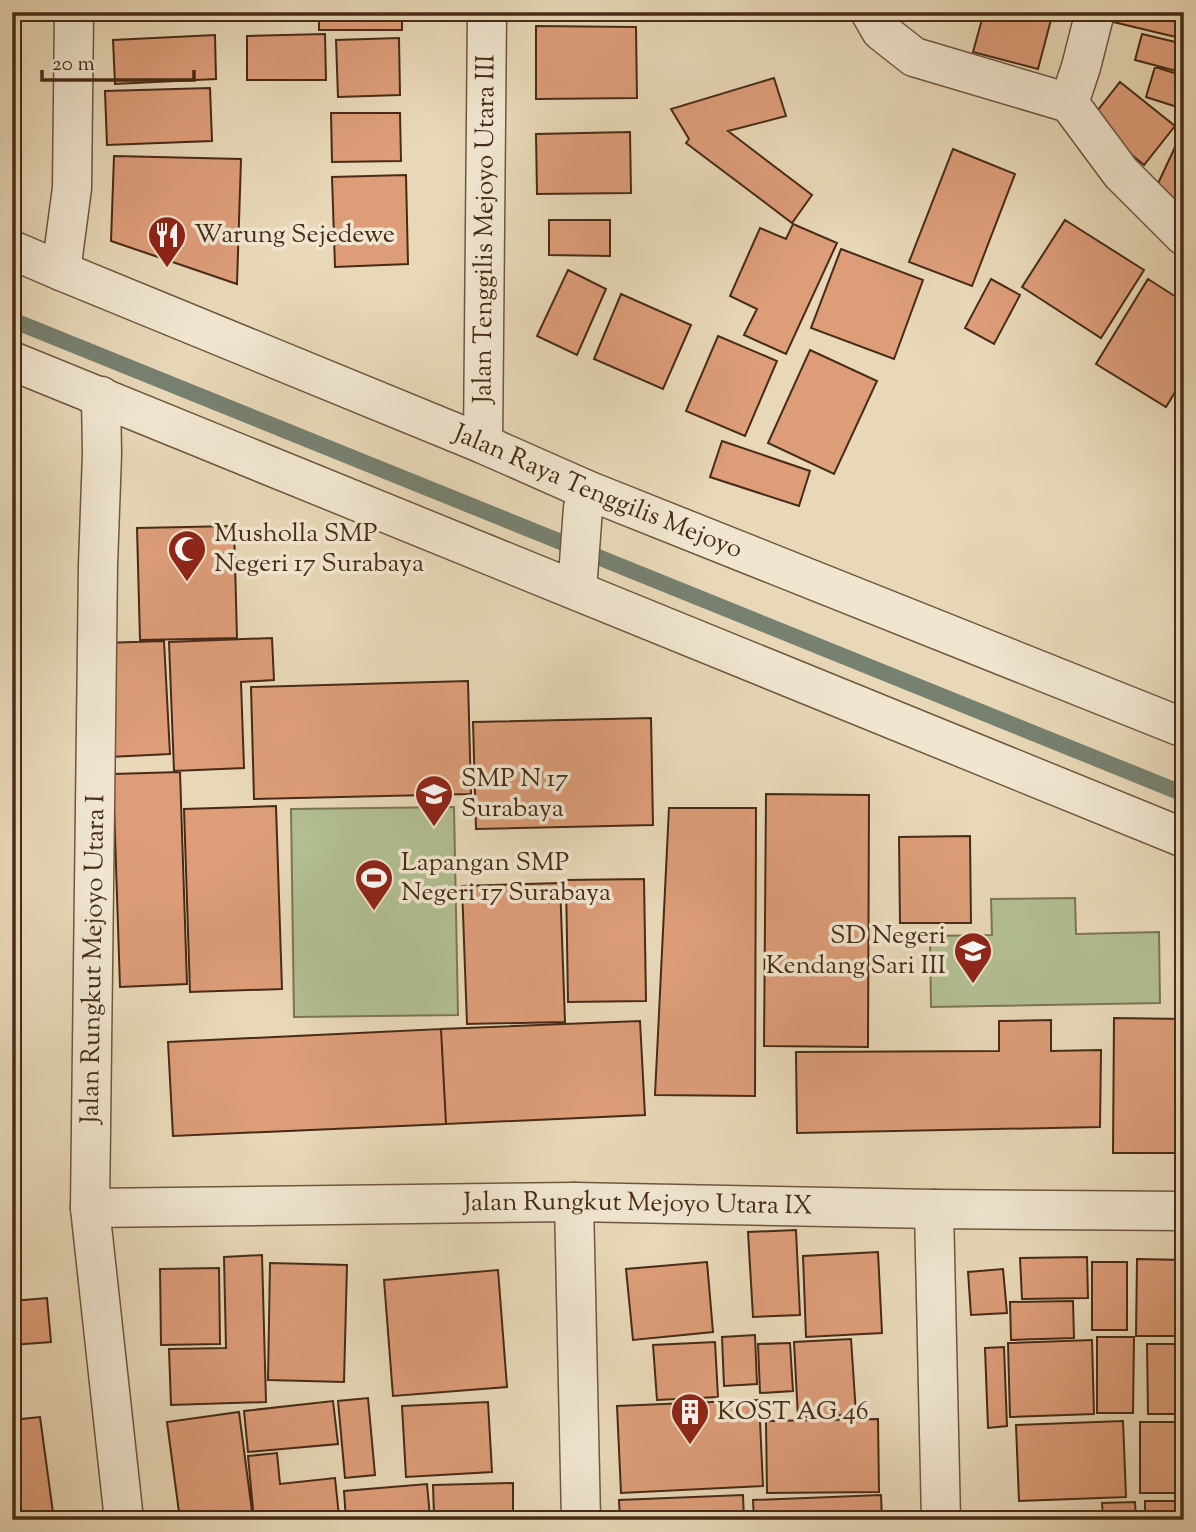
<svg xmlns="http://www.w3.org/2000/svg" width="1196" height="1532" font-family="'Sorts Mill Goudy',serif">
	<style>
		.green { fill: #b2bf91; stroke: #7d7554; stroke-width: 2 }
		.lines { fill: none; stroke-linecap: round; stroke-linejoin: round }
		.stream { stroke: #778170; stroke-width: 16 }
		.building { fill: #dd9d79; stroke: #482b17; stroke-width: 2 }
		.minor-casing { stroke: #70563f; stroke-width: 41 }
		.tertiary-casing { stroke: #70563f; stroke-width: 41 }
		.minor { stroke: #f0e6d0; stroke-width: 38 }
		.tertiary { stroke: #f0e6d0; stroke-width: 38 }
		.labels { text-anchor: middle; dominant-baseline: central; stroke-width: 7; stroke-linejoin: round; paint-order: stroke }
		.street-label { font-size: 26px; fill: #482b17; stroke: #f0e6d0 }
		.poi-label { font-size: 26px; fill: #482b17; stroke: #f0e6d0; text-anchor: start }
	</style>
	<rect width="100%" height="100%" fill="#e8d8b7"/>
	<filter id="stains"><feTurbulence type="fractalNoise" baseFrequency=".00286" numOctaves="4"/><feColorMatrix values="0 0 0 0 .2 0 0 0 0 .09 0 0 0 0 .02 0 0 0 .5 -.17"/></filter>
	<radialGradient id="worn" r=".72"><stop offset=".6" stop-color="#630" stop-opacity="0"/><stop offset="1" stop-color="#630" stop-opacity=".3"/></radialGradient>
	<!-- green -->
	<path class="green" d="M454 807 458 1015 294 1017 291 809Z
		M1075 898 1076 934 1159 932 1160 1003 931 1007 930 936 992 935 991 899Z"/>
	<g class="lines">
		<!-- stream -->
		<path class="stream" d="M12 320 1184 794"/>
	</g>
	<!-- building -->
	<path class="building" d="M319 12H402V30H319Z
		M708 12H816L817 17 708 18Z
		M984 12H1053L1038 69 973 52Z
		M1111 12H1184V39L1109 21Z
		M536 26 636 27 637 98 536 99Z
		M325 34 326 80H247V36Z
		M1142 34 1184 44V73L1135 60Z
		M215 35 216 79 115 84 113 40Z
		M399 38 400 95 338 97 336 40Z
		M1155 67 1184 76V85L1177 107 1146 97Z
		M774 78 786 116 728 131 812 195 792 223 686 143 689 139 671 109Z
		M1120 82 1175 126 1144 165 1090 120Z
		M210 88 212 141 107 145 105 91Z
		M331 113H400L401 161 332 162Z
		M1184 128V185L1176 202 1154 192Z
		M630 132 631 193 537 194 536 134Z
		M953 149 1015 174 972 286 909 262Z
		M114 156 241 159 237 284 111 241Z
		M406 175 408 264 335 267 332 177Z
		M549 220H610V256L549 255Z
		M1065 220 1144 270 1101 338 1022 287Z
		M793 224 837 243 786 354 744 335 757 309 730 296 760 228 786 239Z
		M841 249 923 280 894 359 811 328Z
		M568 270 606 289 577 355 537 336Z
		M991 279 1020 295 994 344 965 328Z
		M1148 279 1184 302V377L1166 407 1096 364Z
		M621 294 691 325 663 389 594 359Z
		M718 336 777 361 745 436 686 411Z
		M810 350 877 381 834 474 768 443Z
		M722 441 810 471 799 506 710 477Z
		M234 526 237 638 140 640 137 528Z
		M12 558H21V691H12Z
		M272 638 274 680 241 682 244 768 174 771 169 642Z
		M164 641 170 754 109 757 103 643Z
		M468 681 471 794 254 799 251 687Z
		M651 718 653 825 476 829 473 722Z
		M180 772 187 984 120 987 113 774Z
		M766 794 869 795 868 1047 764 1046Z
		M276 806 282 989 190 992 184 809Z
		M669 808H756L755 1096 655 1095Z
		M970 836 971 923H900L899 837Z
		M644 879 646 1001 568 1002 566 880Z
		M560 883 565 1022 467 1024 462 886Z
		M1114 1018 1184 1019V1153H1113Z
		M1051 1020V1051L1101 1050 1100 1127 797 1133 796 1052 999 1051V1021Z
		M640 1021 645 1115 446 1124 441 1029Z
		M441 1029 446 1124 173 1136 168 1042Z
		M796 1230 800 1315 753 1317 748 1232Z
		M878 1252 882 1333 806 1337 803 1256Z
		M262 1255 266 1402 171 1405 169 1349 226 1348 224 1257Z
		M1087 1257 1088 1298 1022 1299 1020 1258Z
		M1137 1259 1184 1260V1336H1136Z
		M707 1262 713 1332 633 1340 626 1269Z
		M1092 1262H1127V1330H1092Z
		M270 1263 347 1265 344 1382 268 1380Z
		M219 1268 220 1344 161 1345 160 1269Z
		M1003 1269 1007 1313 971 1315 968 1272Z
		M498 1270 507 1387 393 1396 384 1280Z
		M47 1298 51 1342 12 1345V1301Z
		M1073 1301 1074 1338 1011 1340 1010 1302Z
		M755 1335 757 1384 724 1386 722 1337Z
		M1097 1337H1134L1133 1413H1097Z
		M851 1339 856 1414 798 1418 794 1342Z
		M1092 1340 1094 1414 1010 1417 1008 1343Z
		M715 1342 718 1397 657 1400 653 1345Z
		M790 1343 793 1391 760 1393 758 1344Z
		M1147 1344H1184V1414H1148Z
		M1004 1347 1007 1426 988 1428 985 1348Z
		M368 1398 375 1475 345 1478 338 1401Z
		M759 1400 763 1486 621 1493 617 1406Z
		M333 1401 338 1444 248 1452 244 1411Z
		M488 1402 492 1472 406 1477 402 1406Z
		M239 1412 253 1519 180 1520 167 1422Z
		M40 1417 54 1520H12V1420Z
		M878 1419 879 1492 767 1493 766 1421Z
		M1123 1421 1126 1497 1019 1501 1016 1425Z
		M1140 1422H1184V1493H1140Z
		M277 1453 280 1484 335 1478 339 1516 300 1520H254L248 1456Z
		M513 1483V1513L434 1515 433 1485Z
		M427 1484 430 1517 400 1520H346L344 1491Z
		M743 1495 744 1520H620L619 1500Z
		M881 1495 882 1520H754L753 1500Z
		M1145 1501H1184V1520H1145Z
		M1135 1502 1136 1520H1103L1102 1503Z"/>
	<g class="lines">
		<defs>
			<g id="minor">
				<path d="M870 12 881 31 914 57 1069 103"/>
				<path d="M1069 103 1121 173 1184 236"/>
				<path d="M1069 103 1081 67 1095 12"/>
				<path d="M61 271 72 188 74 12"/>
				<path d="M101 396 102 454 98 565 90 1208 124 1520"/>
				<path id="s1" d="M483 444 487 12"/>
				<path d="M574 1202 581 1520"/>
				<path id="s2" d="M90 1208 574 1202 934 1209 1184 1211"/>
				<path d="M934 1209 941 1520"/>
			</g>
			<g id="tertiary">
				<path id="s3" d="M12 250 61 271 483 444 587 490 1184 728"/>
				<path d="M12 361 1184 838"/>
				<path d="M577 590 583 508 587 490"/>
			</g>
		</defs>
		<!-- minor casing -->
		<use href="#minor" class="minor-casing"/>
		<!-- tertiary casing -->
		<use href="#tertiary" class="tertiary-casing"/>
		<!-- minor -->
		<use href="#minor" class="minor"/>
		<!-- tertiary -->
		<use href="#tertiary" class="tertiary"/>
	</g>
	<!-- icons -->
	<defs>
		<symbol id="restaurant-pin" viewBox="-11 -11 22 30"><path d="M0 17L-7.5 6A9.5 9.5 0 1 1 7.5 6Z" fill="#8f2418" stroke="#f0e6d0"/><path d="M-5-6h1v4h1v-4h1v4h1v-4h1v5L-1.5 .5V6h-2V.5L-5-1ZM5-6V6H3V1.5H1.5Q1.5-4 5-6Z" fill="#fff"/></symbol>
		<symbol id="mosque-pin" viewBox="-11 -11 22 30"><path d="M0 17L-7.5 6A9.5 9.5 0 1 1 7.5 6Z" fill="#8f2418" stroke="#f0e6d0"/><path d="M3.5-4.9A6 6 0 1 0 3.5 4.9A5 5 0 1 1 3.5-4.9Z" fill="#fff"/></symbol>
		<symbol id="school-pin" viewBox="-11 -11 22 30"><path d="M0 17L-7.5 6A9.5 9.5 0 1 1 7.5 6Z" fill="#8f2418" stroke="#f0e6d0"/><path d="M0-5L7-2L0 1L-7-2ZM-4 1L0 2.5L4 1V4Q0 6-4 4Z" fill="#fff"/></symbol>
		<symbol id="stadium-pin" viewBox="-11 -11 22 30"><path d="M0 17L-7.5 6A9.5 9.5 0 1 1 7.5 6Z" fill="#8f2418" stroke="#f0e6d0"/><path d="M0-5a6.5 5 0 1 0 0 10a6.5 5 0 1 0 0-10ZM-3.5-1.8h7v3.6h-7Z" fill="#fff"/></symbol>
		<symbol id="building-pin" viewBox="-11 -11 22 30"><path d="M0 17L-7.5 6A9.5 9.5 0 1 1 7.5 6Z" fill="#8f2418" stroke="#f0e6d0"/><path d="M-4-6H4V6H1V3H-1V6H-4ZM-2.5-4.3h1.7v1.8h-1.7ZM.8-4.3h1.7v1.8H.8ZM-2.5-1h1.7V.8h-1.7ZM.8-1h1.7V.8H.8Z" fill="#fff"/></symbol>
	</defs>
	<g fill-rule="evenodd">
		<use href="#restaurant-pin" x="145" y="213" width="44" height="60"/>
		<use href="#mosque-pin" x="165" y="527" width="44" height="60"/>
		<use href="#school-pin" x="412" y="772" width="44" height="60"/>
		<use href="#stadium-pin" x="352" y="856" width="44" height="60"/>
		<use href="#school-pin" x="951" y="929" width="44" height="60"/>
		<use href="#building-pin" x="668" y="1390" width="44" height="60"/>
	</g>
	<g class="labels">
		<!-- street labels -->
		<g class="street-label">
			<text stroke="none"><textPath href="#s1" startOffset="215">Jalan Tenggilis Mejoyo Utara III</textPath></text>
			<text stroke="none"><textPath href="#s3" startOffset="634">Jalan Raya Tenggilis Mejoyo</textPath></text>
			<text transform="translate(94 959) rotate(-89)">Jalan Rungkut Mejoyo Utara I</text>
			<text stroke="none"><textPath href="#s2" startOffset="548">Jalan Rungkut Mejoyo Utara IX</textPath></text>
		</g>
		<!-- poi labels -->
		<g class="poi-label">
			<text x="194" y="235">Warung Sejedewe</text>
			<text x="214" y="534">Musholla SMP<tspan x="214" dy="30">Negeri 17 Surabaya</tspan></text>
			<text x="461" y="779">SMP N 17<tspan x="461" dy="30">Surabaya</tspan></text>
			<text x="401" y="863">Lapangan SMP<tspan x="401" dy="30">Negeri 17 Surabaya</tspan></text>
			<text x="946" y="936" text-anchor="end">SD Negeri<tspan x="946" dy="30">Kendang Sari III</tspan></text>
			<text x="717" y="1412">KOST AG 46</text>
		</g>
	</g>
	<!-- margin -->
	<rect width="1196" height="1532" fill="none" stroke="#e8d8b7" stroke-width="42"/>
	<rect x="14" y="14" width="1168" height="1504" fill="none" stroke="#482b17" stroke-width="3.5"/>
	<rect x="21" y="21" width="1154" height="1490" fill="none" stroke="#482b17" stroke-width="2"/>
	<!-- scale -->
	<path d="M42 70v10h152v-10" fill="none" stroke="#482b17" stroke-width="3.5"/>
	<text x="52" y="70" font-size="21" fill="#482b17" stroke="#f0e6d0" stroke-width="5" paint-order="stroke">20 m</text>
	<rect width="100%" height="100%" filter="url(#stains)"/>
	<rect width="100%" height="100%" fill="url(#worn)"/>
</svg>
